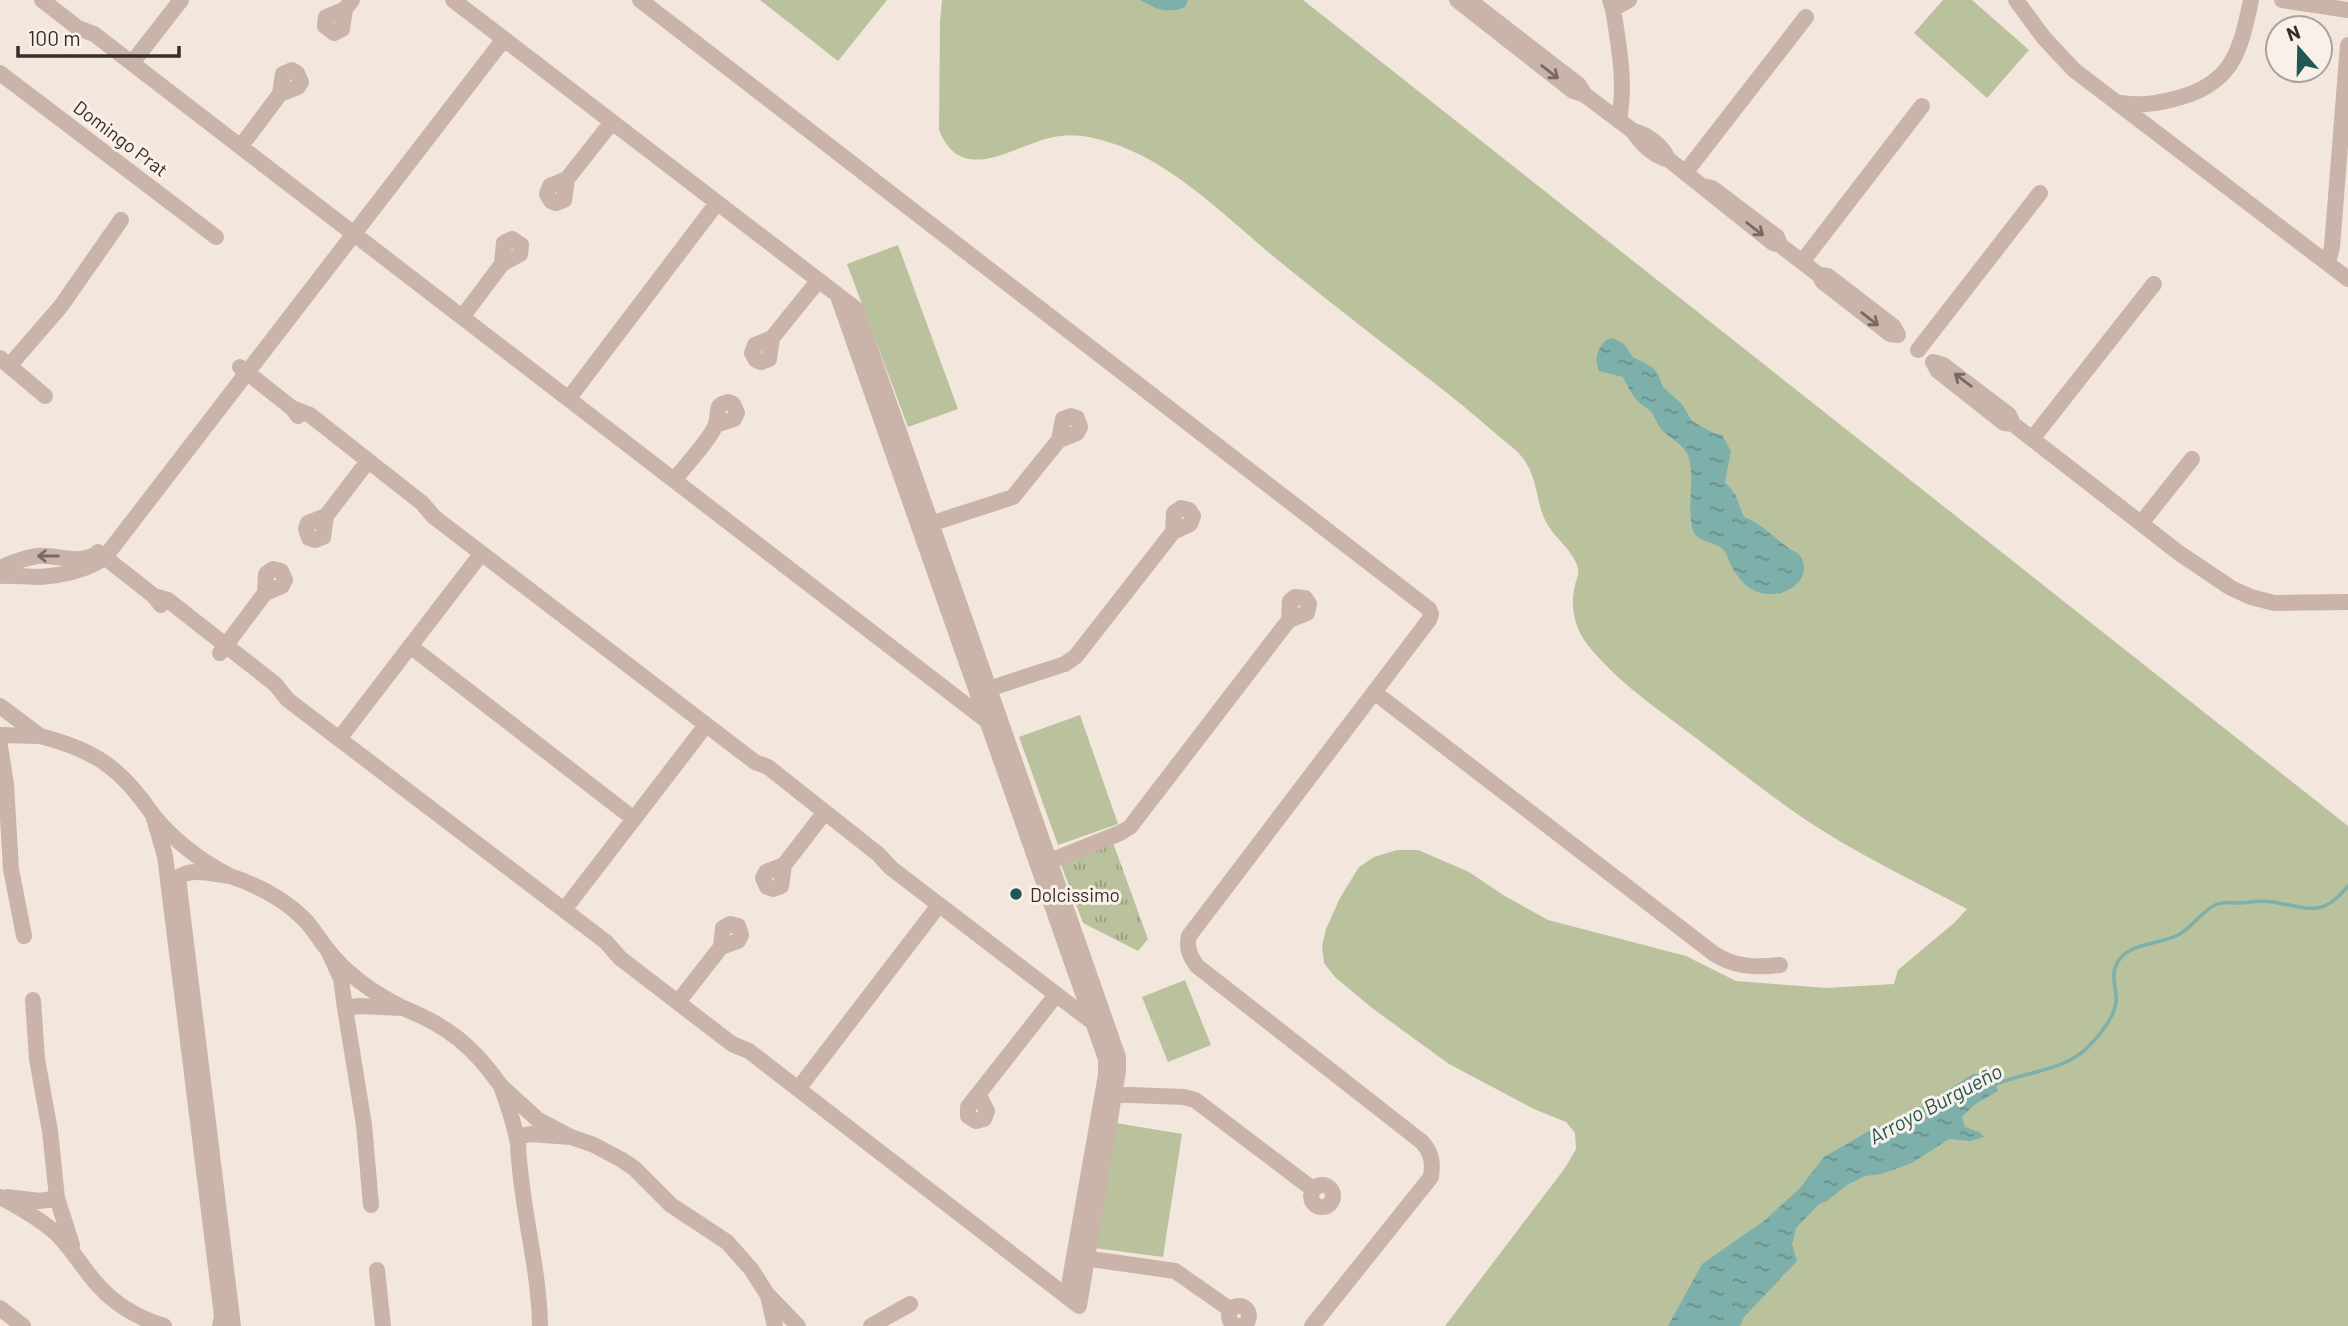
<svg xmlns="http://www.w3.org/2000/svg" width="2348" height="1326" font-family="Barlow,sans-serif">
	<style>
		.green { fill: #b9c19d }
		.park { fill: url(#park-tufts) }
		.water { fill: url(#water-ripples) }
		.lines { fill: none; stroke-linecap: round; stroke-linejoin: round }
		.stream { stroke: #7dafab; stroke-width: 3.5 }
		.minor { stroke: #cab4a9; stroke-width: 16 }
		.oneway { stroke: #796963 }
		.poi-dot { fill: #1f5956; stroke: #faf0ea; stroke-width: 2.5 }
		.labels { text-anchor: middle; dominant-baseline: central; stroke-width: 6; stroke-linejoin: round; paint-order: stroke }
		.street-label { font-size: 19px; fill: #372c29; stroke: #faf0ea }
		.poi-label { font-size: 19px; fill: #372c29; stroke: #faf0ea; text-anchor: start }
		.water-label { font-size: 21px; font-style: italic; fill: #1f5956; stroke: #faf0ea }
	</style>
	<defs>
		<pattern id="park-tufts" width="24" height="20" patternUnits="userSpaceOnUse" patternTransform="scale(1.75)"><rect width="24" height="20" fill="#b9c19d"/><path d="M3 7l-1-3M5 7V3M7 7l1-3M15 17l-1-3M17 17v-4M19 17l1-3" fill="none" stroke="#979d80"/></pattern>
		<pattern id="water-ripples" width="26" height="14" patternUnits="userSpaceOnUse" patternTransform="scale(1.75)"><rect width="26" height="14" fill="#7dafab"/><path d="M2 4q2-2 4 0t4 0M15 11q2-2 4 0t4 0" fill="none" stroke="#678f8b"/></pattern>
	</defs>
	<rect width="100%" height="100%" fill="#f2e6dd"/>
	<!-- green -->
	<path class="green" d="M760 0H887L838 61Z
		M942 0H1303L2348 826V1326H1445L1565 1168 1576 1149 1575 1133 1566 1122 1534 1109 1449 1064 1372 1008 1335 977 1324 963 1322 946 1326 929 1340 898 1359 867 1374 857 1397 850H1418L1469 872 1503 895 1548 920 1686 956 1736 981 1826 988 1894 984 1898 970 1954 923 1967 909C1912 880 1855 853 1803 818 1765 792 1729 763 1692 735 1655 707 1615 680 1587 644 1574 627 1570 605 1575 585 1577 577 1580 573 1577 565 1571 548 1553 537 1545 520 1536 501 1538 481 1525 461 1518 450 1505 442 1495 433 1457 399 1416 369 1376 338 1339 309 1303 281 1267 251 1220 211 1167 159 1108 142 1092 137 1076 134 1060 136 1018 141 963 190 939 130L940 23Z
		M1943 0H1972L2029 50 1987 98 1914 33Z
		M898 245 958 409 908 427 847 264Z
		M1080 715 1118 824 1058 845 1019 737Z
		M1185 980 1211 1045 1168 1062 1142 997Z
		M1116 1123 1182 1134 1163 1257 1095 1248Z"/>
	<!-- park -->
	<path class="park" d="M1112 840 1148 939 1138 951 1083 923 1060 862Z"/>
	<!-- water -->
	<path class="water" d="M1140 0H1188L1185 7C1169 15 1154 8 1140 0Z
		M1613 338 1624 344 1633 357 1652 367 1658 374 1663 387 1682 404 1692 421 1713 433 1722 435 1731 451 1725 482 1735 494 1744 517C1759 522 1774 537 1787 547 1791 551 1797 551 1800 556 1813 576 1791 594 1772 594 1752 595 1739 581 1731 565 1728 559 1727 551 1720 547 1709 540 1695 542 1692 527 1687 505 1696 471 1687 453 1681 443 1671 439 1663 431 1658 426 1656 419 1652 413 1650 409 1644 407 1640 403 1632 396 1628 387 1623 377L1599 371C1594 358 1597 350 1606 340Z
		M1992 1073 1998 1091 1974 1105 1962 1117 1965 1127 1979 1132 1984 1137 1970 1141 1949 1139 1912 1163 1881 1174 1865 1176 1847 1185 1827 1201 1819 1204 1796 1228 1792 1244 1797 1261 1744 1317 1740 1326H1668L1702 1264 1764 1221 1800 1188 1824 1157 1874 1128 1909 1115 1973 1074Z"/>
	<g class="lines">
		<!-- stream -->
		<path class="stream" d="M1994 1085C2023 1072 2064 1071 2087 1048 2100 1035 2119 1014 2116 994 2115 985 2112 977 2115 968 2124 941 2158 946 2178 935 2192 928 2203 910 2215 905 2223 901 2232 903 2241 903 2251 902 2262 900 2273 902 2309 908 2322 918 2348 886"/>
		<!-- minor -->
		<path class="minor" d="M42 0 78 28 94 34 1004 734
			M640 0 1429 609 1431 614 1429 620 1189 936C1186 948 1190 956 1197 966L1422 1142C1432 1153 1433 1163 1431 1177L1312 1326
			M1457 0 1573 91 1585 95 1579 85 1469 0
			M1610 0 1613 9C1619 47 1626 82 1619 120
			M2016 0 2044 38 2074 70 2348 279
			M2282 0 2348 10
			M345 9 342 29 334 33 325 26 326 17 345 9 352 0
			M1613 9 1629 0
			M132 63 181 0
			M0 73 216 237
			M1585 95 1633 131C1640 143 1655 157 1668 159 1663 146 1647 134 1633 131
			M2121 103C2140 106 2156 104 2174 99 2232 85 2240 53 2251 0
			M241 146 280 94 283 74 292 70 297 73 301 82 298 87 280 94
			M1668 159 1773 243 1780 245 1777 237 1712 188 1703 186
			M1685 173 1806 17
			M567 179 564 200 556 203 551 201 547 194 550 186 567 179 612 122
			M1780 245 1819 275 1823 282 1890 334 1898 335 1893 326 1828 276 1819 275
			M1802 262 1922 106
			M2328 263 2332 247 2348 45
			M838 296 1106 1059V1075L1067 1297
			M463 316 502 264 520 254 521 245 512 239 504 243 502 264
			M772 338 769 359 761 362 756 360 752 353 755 345 772 338 818 281
			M1918 350 2040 193
			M0 358 45 396
			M10 365 61 306 121 220
			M240 367 292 408 298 416
			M569 398 717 203
			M292 408 310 415 422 503 434 517 755 762 768 767 878 854 891 868 1095 1024
			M2013 424 2009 415 1943 365 1933 362 1938 371 2004 423 2013 424 2179 553 2231 588 2251 597 2274 603 2348 602
			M2032 439 2154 284
			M675 479C685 466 712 437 716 424 720 413 713 405 728 402L733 404 737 413 734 419 716 425
			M326 516 323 537 315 540 309 538 306 529 308 523 326 516 368 461
			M2142 522 2192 459
			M921 527 1013 497 1059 440 1077 433 1080 427 1077 418 1071 416 1063 419 1059 440
			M98 552 154 596 161 605
			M0 568C11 563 25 558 37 556 55 554 76 564 92 556
			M0 576C14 575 26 577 40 577 59 576 89 570 105 557L504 39
			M154 596 168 600 275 684 288 700 606 942 620 958 732 1044 749 1051 1079 1306 1118 1071V1057L856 309 453 0
			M410 646 634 819
			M220 653 265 593 282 586 285 580 281 571 273 569 266 574 265 593
			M979 692 1065 664 1076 656 1173 532 1190 524 1193 516 1189 510 1181 508 1174 513 1173 532
			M1374 692 1713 953C1733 967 1756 968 1780 965
			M0 706 40 736 0 735
			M40 736C95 750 121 768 153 815
			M339 739 481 554
			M0 746 6 784 11 869 24 936
			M784 865 781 886 773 889 767 887 763 878 766 872 784 865 825 812
			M1040 865 1120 833 1130 827 1289 620 1307 613 1309 604 1305 598 1295 597 1290 601 1289 620
			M230 876C257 885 283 898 304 919 313 928 319 939 327 949 347 975 373 993 403 1008L359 1006 345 1008 341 979 328 950
			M564 910 706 725
			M33 1000 37 1059 50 1131 57 1198
			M678 1002 721 947 723 928 730 924 738 926 741 935 738 941 721 947
			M345 1008 364 1125 371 1205
			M403 1008C448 1026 473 1046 501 1086
			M798 1089 939 905
			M978 1094 987 1111 984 1119 976 1121 968 1116V1107L1056 995
			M1105 1094 1184 1097 1195 1100 1314 1190
			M517 1137 530 1134 571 1137 537 1119 501 1086C508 1105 514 1123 518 1143 520 1205 539 1264 540 1326
			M571 1137 594 1145 622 1160 634 1168 671 1205 727 1242 751 1269 767 1294 798 1326
			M1311 1196a11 11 0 1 1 22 0a11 11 0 1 1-22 0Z
			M0 1197C21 1208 42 1220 59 1236 73 1251 83 1268 96 1283 114 1304 138 1318 164 1326
			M7 1197 40 1201 57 1198 72 1245
			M1077 1257 1175 1271 1231 1310
			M377 1270 383 1326
			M768 1296 775 1326
			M1229 1316a10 10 0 1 1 20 0a10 10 0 1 1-20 0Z
			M0 1308 23 1326
			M220 1326 222 1316 165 856 153 815C175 842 199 860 230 876 214 874 189 867 178 878L233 1326
			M871 1326 910 1304"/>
	</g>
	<!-- one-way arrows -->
	<defs><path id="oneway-shaft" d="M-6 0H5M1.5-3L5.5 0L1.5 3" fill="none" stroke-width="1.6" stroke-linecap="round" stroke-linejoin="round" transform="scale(1.75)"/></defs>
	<g class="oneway">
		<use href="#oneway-shaft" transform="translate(1550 72) rotate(38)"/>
		<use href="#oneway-shaft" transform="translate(1755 229) rotate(38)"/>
		<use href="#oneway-shaft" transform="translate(1870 319) rotate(38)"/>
		<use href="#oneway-shaft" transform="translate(1963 380) rotate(-143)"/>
		<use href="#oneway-shaft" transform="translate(48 556) rotate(-180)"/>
	</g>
	<!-- markers -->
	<circle class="poi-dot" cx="1016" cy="894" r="7"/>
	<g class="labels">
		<!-- street labels -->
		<g class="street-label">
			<text transform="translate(121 138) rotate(37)">Domingo Prat</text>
		</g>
		<!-- poi labels -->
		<g class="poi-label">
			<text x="1030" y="894">Dolcissimo</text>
		</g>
		<!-- water labels -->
		<g class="water-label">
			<text transform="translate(1935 1103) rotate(-28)">Arroyo Burgueño</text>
		</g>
	</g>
	<!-- north arrow -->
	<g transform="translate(2299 49) rotate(340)"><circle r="33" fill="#faf0ea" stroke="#aca29d" stroke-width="2"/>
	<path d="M0-5L12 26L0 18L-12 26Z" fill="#1f5956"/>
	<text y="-10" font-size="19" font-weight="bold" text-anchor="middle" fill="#372c29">N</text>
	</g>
	<!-- scale -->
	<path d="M18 46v10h161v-10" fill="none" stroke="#372c29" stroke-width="3.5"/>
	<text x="28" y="46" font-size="21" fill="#372c29" stroke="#faf0ea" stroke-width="5" paint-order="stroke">100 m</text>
</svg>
